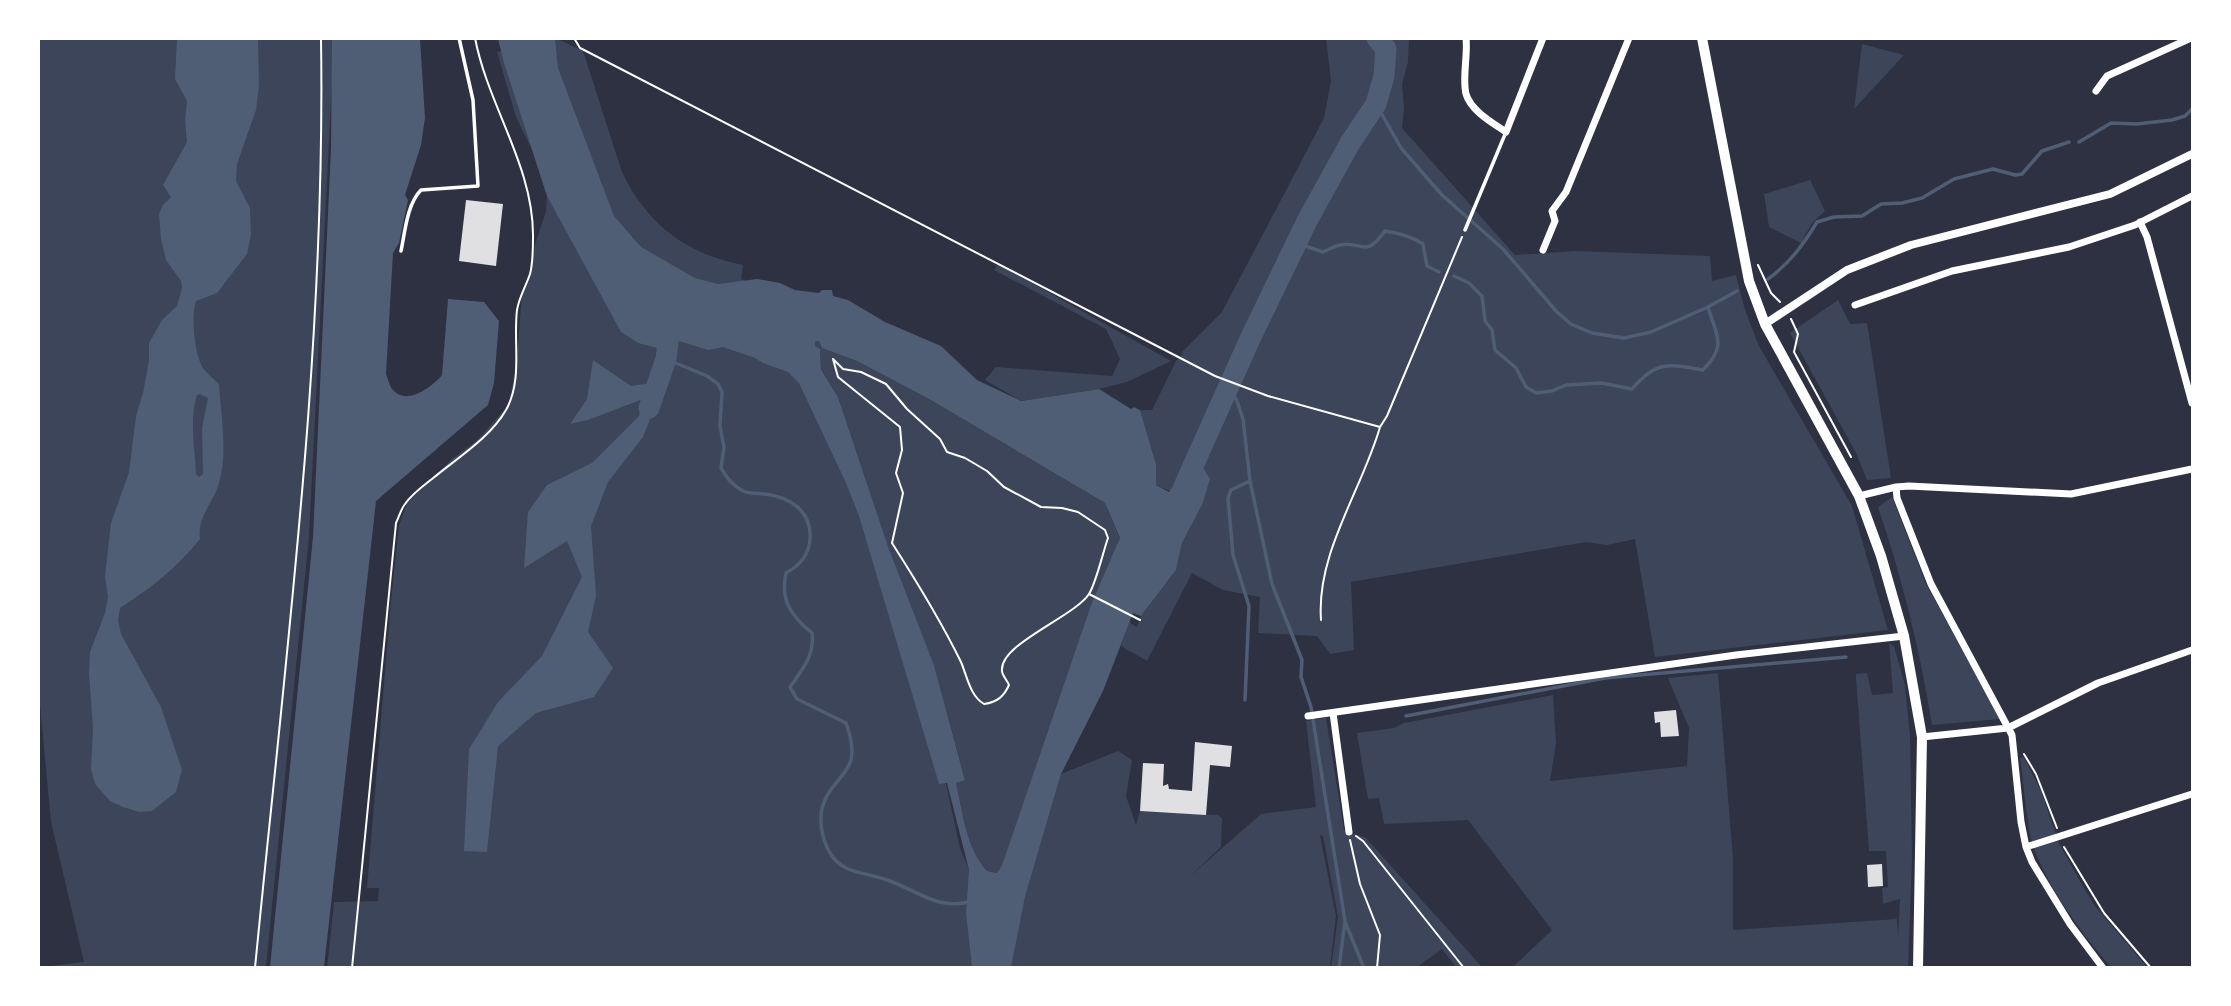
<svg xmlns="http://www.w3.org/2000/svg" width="2231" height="1006" font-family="'DM Sans',sans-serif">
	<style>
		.green { fill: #3c4559 }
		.water { fill: #4f5d75; fill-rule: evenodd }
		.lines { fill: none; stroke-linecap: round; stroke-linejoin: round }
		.stream { stroke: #4f5d75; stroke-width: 3.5 }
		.river { stroke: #4f5d75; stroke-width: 21 }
		.building { fill: #e0e0e3 }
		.path { stroke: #fff; stroke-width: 2 }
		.service { stroke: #fff; stroke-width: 3.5 }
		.minor { stroke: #fff; stroke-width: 7 }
		.tertiary { stroke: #fff; stroke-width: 8 }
		.secondary { stroke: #fff; stroke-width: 10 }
	</style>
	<rect width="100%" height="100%" fill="#2d3142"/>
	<!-- green -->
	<path class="green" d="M545 38 558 39 583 51 622 172C647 224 686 254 743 265L741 279 776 294 856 486 939 751 960 848 985 908 1013 949 1025 897 1061 774 1118 751 1132 760 1126 796 1136 825 1140 811 1218 815 1222 818 1221 847 1189 877 1261 814 1316 807 1306 721 1326 718 1344 830 1366 838 1482 967H1456L1442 949 1417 967H1331L1338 917 1323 836 1320 835 1336 916 1330 967 327 968 334 902 378 901 379 888H367L391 600 399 526 407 503 452 459 476 441 509 405 517 359 522 292 530 274 534 248 546 211 547 196 532 150 516 117 497 52Z
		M1326 38 1409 39 1408 62 1402 84 1404 108 1402 128 1515 255 1576 251 1710 256 1712 281 1736 275 1745 310 1759 346 1852 506 1888 630 1655 657 1635 539 1607 545 1586 542 1351 582 1354 650 1330 654 1317 636 1258 633 1260 597 1223 590 1192 573 1147 661 1121 646 1129 622 1137 627 1141 616 1176 570 1182 543 1202 505 1156 485V464L1140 410H1152L1176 361 1183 354 1182 352 1222 312 1324 118 1331 81Z
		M38 39H332V81L309 537 266 967H42L84 962 51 822 39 694Z
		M1862 44 1904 55 1854 109Z
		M1810 180 1825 211 1812 223 1801 243 1769 227 1764 194Z
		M998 264 1171 361 1127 382 1099 389 1021 401 985 380 996 367 1112 376 1120 359 1106 329 994 270Z
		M1838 300 1850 324 1867 323 1891 478 1867 480 1856 453 1790 333Z
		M815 341H819L823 348 857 361 929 399 1105 503 1120 539 1092 602 1002 865 997 873 987 871C966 848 963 813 956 783L965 779 934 665 889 549 838 397 821 368 820 349 815 346Z
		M1892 497 1926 584 2000 719 1932 725C1920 650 1902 578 1878 507Z
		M1889 643 1894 646 1905 685 1910 735 1912 859 1908 967H1513L1552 930 1468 820 1384 824 1379 798 1368 799 1357 733 1394 728 1404 723 1553 695 1556 743 1550 781 1687 766 1689 728 1668 678 1718 673 1733 859V930L1897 919 1898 938 1900 899 1883 904 1882 888 1888 887 1886 851H1869L1856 678V674L1867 673 1872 695 1893 693Z
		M2024 757 2041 791 2059 843 2081 883 2095 906 2147 967H2111C2083 936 2038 875 2030 834 2025 809 2024 783 2020 758Z"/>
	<!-- water -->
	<path class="water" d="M177 39H258L259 86 256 110 237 164 236 181 250 208 251 235 247 254 217 293 196 301C191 316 194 354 203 368 207 374 214 379 219 384 221 415 228 453 219 483 213 504 197 516 200 539 174 570 154 586 120 608L118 620 121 634 161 707 182 770 176 792 152 811 139 812 123 807 110 801 95 784 91 769 93 729 89 674 90 652 105 613 108 597 105 576 111 523 129 472 136 416 143 393 149 360V343L162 320 177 306 182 288 181 281 166 260 161 239 159 214 163 205 171 197 163 185 187 142 185 120 187 101 175 79ZM200 394 208 398 202 428 203 474 199 477 196 474C195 448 189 420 197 395Z
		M332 39H420L425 118 421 145 405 195 408 200 399 243 393 253 386 374C388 379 390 387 393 390 407 406 432 387 442 375L448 299 484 302 499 321 494 383 488 405 376 501 324 967H270L313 537 331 149Z
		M498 39H555L558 68 614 216 641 247 695 278 718 284 757 279 780 283 795 290 819 293 822 290H832L833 296 848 300 885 322 941 346 977 380 1021 401 1099 389 1131 409 1134 407 1140 410 1156 464V485L1169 492 1191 458 1199 461 1210 479 1202 505 1182 543 1176 570 1141 616 1133 613 1103 691 1061 774 1025 897 1011 967H972L966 913 969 870 947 783 939 784 859 516 846 483 799 383 788 372 763 363 755 358 723 347 708 350 679 341 657 348 638 343 621 332 547 196 504 63ZM815 341H819L822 348 857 361 929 399 1105 503 1120 538 1092 602 1002 865 997 873 987 871C966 848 963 813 956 783L965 780 934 665 889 549 838 397 821 369 820 349 815 346Z
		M593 360 631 386 665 381 643 437 608 482 591 526 596 596 588 632 613 668 594 697 536 713 498 746 487 852 464 851 469 749 498 702 542 656 582 577 567 541 524 568 528 512 547 485 592 463 639 416 643 399 588 420 570 424 587 399Z"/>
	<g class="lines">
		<!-- stream -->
		<path class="stream" d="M1376 104 1401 148 1442 195 1503 249 1556 311 1571 324 1592 333 1624 338 1651 332 1708 307 1737 291
			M2079 142 2111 123 2137 124 2172 120 2185 116 2192 109
			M1296 243 1323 252C1328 250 1334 246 1340 245 1363 240 1364 260 1385 231 1400 233 1411 236 1423 244L1427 266 1439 272
			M1454 276 1469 283 1482 296 1485 321 1492 330 1495 350 1516 368 1526 387 1536 393 1552 391 1566 385 1602 383 1632 389C1657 360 1668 364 1703 370 1727 346 1717 337 1708 307
			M1768 279C1790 263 1803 245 1817 222L1834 217 1862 216 1881 204 1902 203 1922 198 1954 179 1993 169 2015 175 2022 174 2042 151 2069 142
			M666 359 707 376 718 384 722 392 720 426 724 447 721 468C727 478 732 485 743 491 750 494 758 493 765 494 790 497 812 511 810 539 809 555 799 566 786 573 780 600 791 616 812 633 815 655 802 670 790 687L797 699 846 723C850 734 854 747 851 760 846 775 834 783 827 796 814 818 823 856 846 868 859 874 874 875 887 880 917 890 936 910 969 902
			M1229 387 1237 401 1243 419 1250 481 1272 584 1302 660 1301 677 1311 707 1345 921 1339 968
			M1245 700 1249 606 1233 555 1228 498 1231 490 1250 481
			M1406 716 1605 678 1846 657
			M1346 924 1364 968"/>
		<!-- river -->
		<path class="river" d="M649 408 666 359 671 318
			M1184 486 1250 339 1307 221 1350 143 1376 104 1384 76 1386 49 1377 38"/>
	</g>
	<!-- building -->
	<path class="building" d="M466 200 503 204 496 266 459 261Z
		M1676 710 1679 736 1661 737 1660 722 1655 723 1654 712Z
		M1195 742 1232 746 1230 767 1210 765 1206 815 1140 811 1143 763 1164 764 1163 786 1168 784 1169 789 1192 791Z
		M1882 864 1883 886 1868 887 1867 865Z"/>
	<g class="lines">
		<!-- path -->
		<path class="path" d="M574 38 580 48 586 51 1215 376 1268 396 1380 427
			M1758 265 1771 293 1780 302
			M1791 319 1798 334 1794 352 1851 457
			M833 359 843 369 861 372 886 384 907 409 940 439 947 452 965 458 987 471 1004 487 1041 507 1062 508 1078 512 1105 530 1108 538C1103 552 1096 583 1089 594 1074 617 999 644 1002 671 1002 675 1007 680 1009 685 1004 696 998 702 984 704 970 696 967 676 961 662 941 621 917 582 892 543L903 493 896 473 902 450 900 427 838 377Z
			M1089 594 1140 620
			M1321 620C1316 553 1362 490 1380 427L1387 416 1462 237
			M2024 754 2036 774 2057 828
			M1356 836 1363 841 1464 968
			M1350 840 1360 884 1380 935 1377 968
			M2064 847 2104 913 2151 968
			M255 968C285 659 326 349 321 38
			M352 968 396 523C399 517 401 509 405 504 412 494 423 486 432 479 457 458 490 438 506 410 523 380 513 342 517 310 519 297 526 286 530 274 533 263 533 249 533 237 534 167 488 106 475 38"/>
		<!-- service -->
		<path class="service" d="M1465 230 1506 132
			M401 251C405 232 407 204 421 190L478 186 473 100 459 38"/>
		<!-- minor -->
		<path class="minor" d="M1466 38C1468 56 1462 77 1466 94 1471 111 1493 123 1506 132L1543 38
			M2096 91 2107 76 2191 38
			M2140 222 2147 237 2192 403
			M1543 250 1555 221 1552 211 1566 192 1629 38
			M1855 305 1952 271 2069 247 2135 225 2192 196
			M1896 487 1897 498 1931 584 2012 735 2021 822 2026 847 2032 862 2070 924 2103 968
			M1859 496 1896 487 1909 486 2071 494 2192 469
			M1333 713 1349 832
			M1308 716 1736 655 1904 636
			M1922 737 2008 728 2098 683 2192 650
			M2026 847 2192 794"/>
		<!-- tertiary -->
		<path class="tertiary" d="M1765 324 1847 270 1911 245 2110 194 2192 154"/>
		<!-- secondary -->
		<path class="secondary" d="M1702 38 1749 281 1765 324 1859 496 1881 556 1904 636 1922 737 1918 968"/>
	</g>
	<!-- border -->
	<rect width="2231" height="1006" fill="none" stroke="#ffffff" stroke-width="80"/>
</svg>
